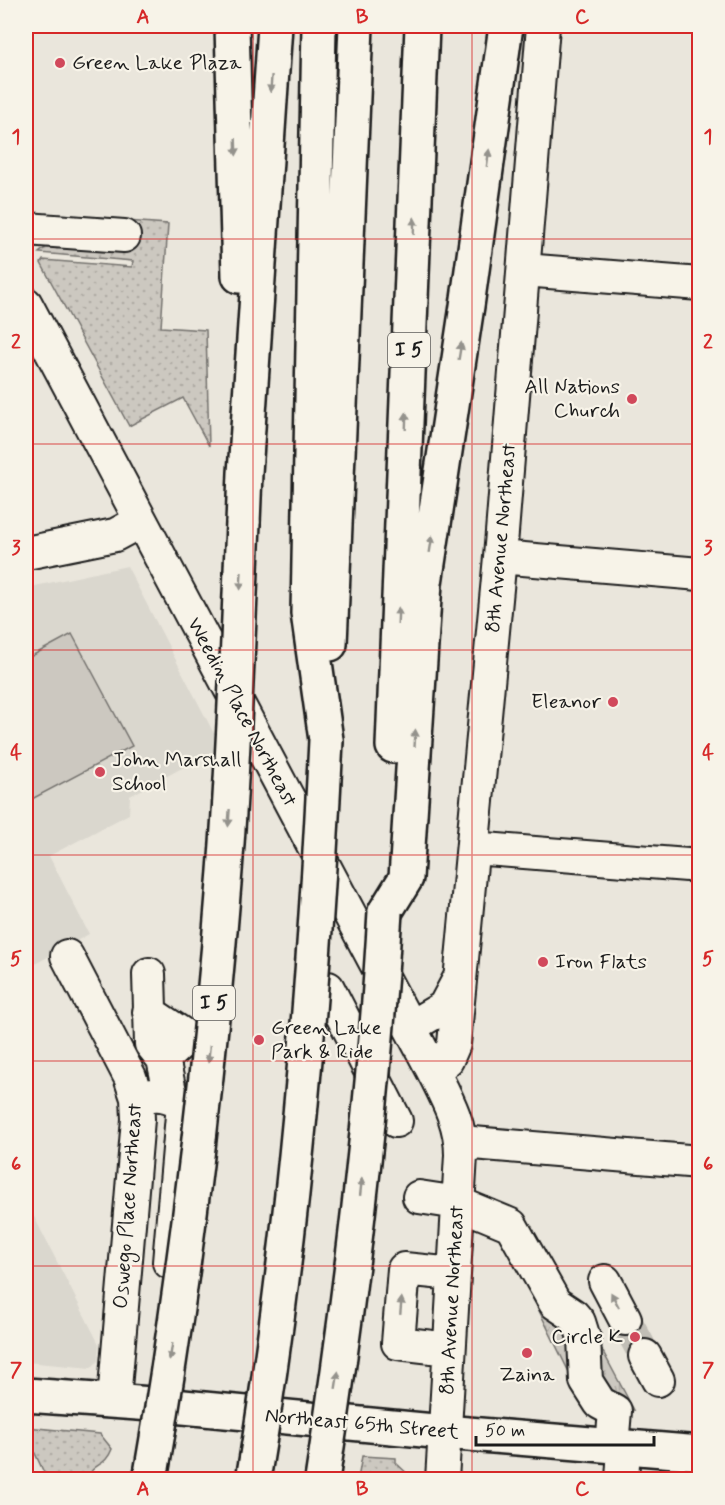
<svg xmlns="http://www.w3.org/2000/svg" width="725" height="1505" font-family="Mynerve,sans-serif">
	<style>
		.built { fill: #dad7ce }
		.grass { fill: url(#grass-dots); stroke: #74726e; stroke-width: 1.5 }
		.park { fill: url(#park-tufts); stroke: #74726e; stroke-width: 1.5 }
		.garden { fill: #ccc8c0; stroke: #74726e; stroke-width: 1.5 }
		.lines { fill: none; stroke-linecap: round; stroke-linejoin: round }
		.minor-tunnel { stroke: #c1beb6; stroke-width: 32; stroke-dasharray: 32 16; stroke-linecap: butt }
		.minor-casing { stroke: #1c1c1c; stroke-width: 36 }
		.major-casing { stroke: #1c1c1c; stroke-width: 38 }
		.highway-casing { stroke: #1c1c1c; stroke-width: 38 }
		.minor { stroke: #f7f3e8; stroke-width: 32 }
		.major { stroke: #f7f3e8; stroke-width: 33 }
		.highway { stroke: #f7f3e8; stroke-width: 33 }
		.highway-bridge-casing { stroke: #1c1c1c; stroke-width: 38; stroke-linecap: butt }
		.highway-bridge { stroke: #f7f3e8; stroke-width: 33 }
		.oneway { fill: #94928c }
		.grid { fill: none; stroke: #d62828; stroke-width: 1.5; stroke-opacity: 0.55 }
		.poi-dot { fill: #d1495b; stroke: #f7f3e8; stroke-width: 2 }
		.labels { text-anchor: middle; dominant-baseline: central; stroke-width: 4.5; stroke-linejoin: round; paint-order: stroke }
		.shield { fill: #f7f3e8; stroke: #5e5c59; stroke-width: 1.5 }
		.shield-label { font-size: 20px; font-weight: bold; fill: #1c1c1c }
		.poi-label { font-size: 21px; fill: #1c1c1c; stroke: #f7f3e8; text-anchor: start }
		.street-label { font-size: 21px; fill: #1c1c1c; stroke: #f7f3e8 }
		.neatline { fill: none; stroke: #d62828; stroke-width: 2 }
		.grid-label { font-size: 20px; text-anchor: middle; font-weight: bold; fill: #d62828 }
	</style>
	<defs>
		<pattern id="grass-dots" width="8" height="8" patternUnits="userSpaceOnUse" patternTransform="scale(1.5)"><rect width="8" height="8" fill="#ccc8c0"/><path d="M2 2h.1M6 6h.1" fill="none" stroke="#afaba4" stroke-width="1.8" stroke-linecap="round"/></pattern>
		<pattern id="park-tufts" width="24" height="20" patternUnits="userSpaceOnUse" patternTransform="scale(1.5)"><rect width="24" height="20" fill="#ccc8c0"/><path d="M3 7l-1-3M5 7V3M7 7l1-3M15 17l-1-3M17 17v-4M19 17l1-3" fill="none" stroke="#afaba4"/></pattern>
	</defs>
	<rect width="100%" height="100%" fill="#eae6dc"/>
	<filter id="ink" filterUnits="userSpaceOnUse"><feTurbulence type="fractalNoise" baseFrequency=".0167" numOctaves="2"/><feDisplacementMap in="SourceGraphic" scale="12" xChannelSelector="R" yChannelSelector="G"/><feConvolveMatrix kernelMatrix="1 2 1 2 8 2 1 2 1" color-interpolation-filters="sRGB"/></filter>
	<g filter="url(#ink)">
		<!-- built -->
		<path class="built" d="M127 566 221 747 130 796 129 814 49 856 89 934 26 969V588Z
			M26 1201 99 1344 98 1361 91 1368 26 1362Z"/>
		<!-- grass -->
		<path class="grass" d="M126 221 168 224 161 327 206 330 209 446 183 398 129 426 41 263 43 260 132 267 133 261 39 253 50 244Z
			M26 1427 100 1434 112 1449C105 1468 93 1462 87 1479H47L26 1434Z
			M362 1456 396 1458V1463L413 1479H358Z"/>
		<!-- park -->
		<path class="park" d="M528 1288 577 1303 634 1410 585 1405Z"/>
		<!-- garden -->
		<path class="garden" d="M72 634 132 746 32 799 26 786V659Z"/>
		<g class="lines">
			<!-- minor-tunnel -->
			<path class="minor-tunnel" d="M625 1319 645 1356"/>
			<defs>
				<path id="minor" d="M26 229 124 236
					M524 270 700 284
					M26 304 433 1071C447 1099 461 1123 461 1155L442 1480
					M26 553 115 535 141 521
					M500 557 700 574
					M473 848 700 866
					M67 956 130 1077 137 1098 138 1119 114 1400
					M149 974 151 1044 163 1059 171 1096
					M328 988 396 1121
					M149 1012 182 1034 179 1044 163 1059
					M410 1027 444 1007 459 979
					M433 1071 447 1060 454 1044 500 557 543 26
					M137 1098C155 1093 167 1093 183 1104L169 1262
					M461 1142 700 1162
					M419 1197 458 1203 511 1225 555 1303 573 1315 579 1322 584 1338 586 1381 600 1403 615 1411 612 1446
					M605 1281 625 1319
					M449 1349 398 1343 404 1269 454 1274
					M645 1356 658 1380
					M622 1480 624 1447"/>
				<path id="major" d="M26 1395 152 1404 444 1432 700 1453"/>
				<path id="highway" d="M232 26 239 276
					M319 26 308 613 326 740
					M243 523 245 473 275 26
					M330 644 356 26
					M393 746 422 26
					M385 912 406 878 425 583 467 306 506 26"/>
			</defs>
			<!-- minor casing -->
			<use href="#minor" class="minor-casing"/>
			<!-- major casing -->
			<use href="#major" class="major-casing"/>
			<!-- highway casing -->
			<use href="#highway" class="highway-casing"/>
			<!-- minor -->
			<use href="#minor" class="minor"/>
			<!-- major -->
			<use href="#major" class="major"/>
			<!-- highway -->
			<use href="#highway" class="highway"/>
			<defs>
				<path id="highway-bridge" d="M150 1480C185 1278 209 1075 225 871 234 755 238 639 243 523
					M253 1480C294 1235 314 988 326 740
					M322 1480C351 1291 374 1102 385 912"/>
			</defs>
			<!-- highway-bridge casing -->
			<use href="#highway-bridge" class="highway-bridge-casing"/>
			<!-- highway-bridge -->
			<use href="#highway-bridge" class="highway-bridge"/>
		</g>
		<!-- one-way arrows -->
		<defs><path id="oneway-solid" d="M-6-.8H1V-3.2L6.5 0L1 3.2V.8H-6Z" transform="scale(1.5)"/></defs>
		<g class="oneway">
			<use href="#oneway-solid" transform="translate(271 84) rotate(94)"/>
			<use href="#oneway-solid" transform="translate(236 147) rotate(88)"/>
			<use href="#oneway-solid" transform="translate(488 158) rotate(-82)"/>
			<use href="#oneway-solid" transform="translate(414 226) rotate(-88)"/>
			<use href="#oneway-solid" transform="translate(460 351) rotate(-81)"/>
			<use href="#oneway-solid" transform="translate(406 421) rotate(-88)"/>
			<use href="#oneway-solid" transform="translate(431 544) rotate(-81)"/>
			<use href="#oneway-solid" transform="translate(241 581) rotate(93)"/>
			<use href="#oneway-solid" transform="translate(398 616) rotate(-88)"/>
			<use href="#oneway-solid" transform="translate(415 738) rotate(-87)"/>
			<use href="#oneway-solid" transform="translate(229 818) rotate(94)"/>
			<use href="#oneway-solid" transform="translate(209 1054) rotate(96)"/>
			<use href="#oneway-solid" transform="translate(361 1187) rotate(-84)"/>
			<use href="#oneway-solid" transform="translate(615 1300) rotate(-118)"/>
			<use href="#oneway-solid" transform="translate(401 1306) rotate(-85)"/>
			<use href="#oneway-solid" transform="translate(171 1352) rotate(99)"/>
			<use href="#oneway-solid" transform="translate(337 1380) rotate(-81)"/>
		</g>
	</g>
	<!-- grid -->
	<path class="grid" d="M253 26V1480M472 26V1480M26 239H700M26 444H700M26 650H700M26 855H700M26 1061H700M26 1266H700"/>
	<!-- markers -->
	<g class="poi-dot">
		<circle cx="60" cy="63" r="6"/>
		<circle cx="632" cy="399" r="6"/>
		<circle cx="613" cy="702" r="6"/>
		<circle cx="100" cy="772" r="6"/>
		<circle cx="543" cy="962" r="6"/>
		<circle cx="259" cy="1040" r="6"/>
		<circle cx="635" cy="1337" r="6"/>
		<circle cx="527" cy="1353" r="6"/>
	</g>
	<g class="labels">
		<!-- shield labels -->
		<g class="shield">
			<rect x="388" y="333" width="42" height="34" rx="4.5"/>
			<rect x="193" y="986" width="42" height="34" rx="4.5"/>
		</g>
		<g class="shield-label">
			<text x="409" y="350">I 5</text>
			<text x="214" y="1003">I 5</text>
		</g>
		<!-- poi labels -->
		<g class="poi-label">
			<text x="72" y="63">Green Lake Plaza</text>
			<text x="620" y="387" text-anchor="end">All Nations<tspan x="620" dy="24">Church</tspan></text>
			<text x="601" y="702" text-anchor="end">Eleanor</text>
			<text x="112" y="760">John Marshall<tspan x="112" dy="24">School</tspan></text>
			<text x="555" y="962">Iron Flats</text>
			<text x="271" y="1028">Green Lake<tspan x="271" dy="24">Park &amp; Ride</tspan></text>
			<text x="623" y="1337" text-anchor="end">Circle K</text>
			<text x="527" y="1375" text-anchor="middle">Zaina</text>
		</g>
		<!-- street labels -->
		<g class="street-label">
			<text transform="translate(501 538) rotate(-85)">8th Avenue Northeast</text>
			<text transform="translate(242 712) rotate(62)">Weedin Place Northeast</text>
			<text transform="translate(128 1206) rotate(-86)">Oswego Place Northeast</text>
			<text transform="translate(452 1300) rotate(-87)">8th Avenue Northeast</text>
			<text transform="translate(362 1424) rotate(5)">Northeast 65th Street</text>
		</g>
	</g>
	<!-- margin -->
	<rect width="725" height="1505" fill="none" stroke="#f7f3e8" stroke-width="66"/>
	<!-- scale -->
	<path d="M476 1436v9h178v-9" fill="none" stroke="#1c1c1c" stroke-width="3"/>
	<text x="485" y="1436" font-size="18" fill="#1c1c1c" stroke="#f7f3e8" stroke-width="4.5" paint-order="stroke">50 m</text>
	<rect x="33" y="33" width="659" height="1439" class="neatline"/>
	<g class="grid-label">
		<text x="143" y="23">A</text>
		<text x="362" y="23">B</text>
		<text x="582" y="23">C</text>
		<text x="16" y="143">1</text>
		<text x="708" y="143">1</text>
		<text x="16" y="348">2</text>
		<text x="708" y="348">2</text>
		<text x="16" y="554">3</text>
		<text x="708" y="554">3</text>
		<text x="16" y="759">4</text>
		<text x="708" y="759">4</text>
		<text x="16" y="965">5</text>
		<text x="708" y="965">5</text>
		<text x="16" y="1170">6</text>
		<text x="708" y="1170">6</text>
		<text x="16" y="1376">7</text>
		<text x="708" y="1376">7</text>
		<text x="143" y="1495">A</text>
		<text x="362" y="1495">B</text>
		<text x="582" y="1495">C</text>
	</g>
</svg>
